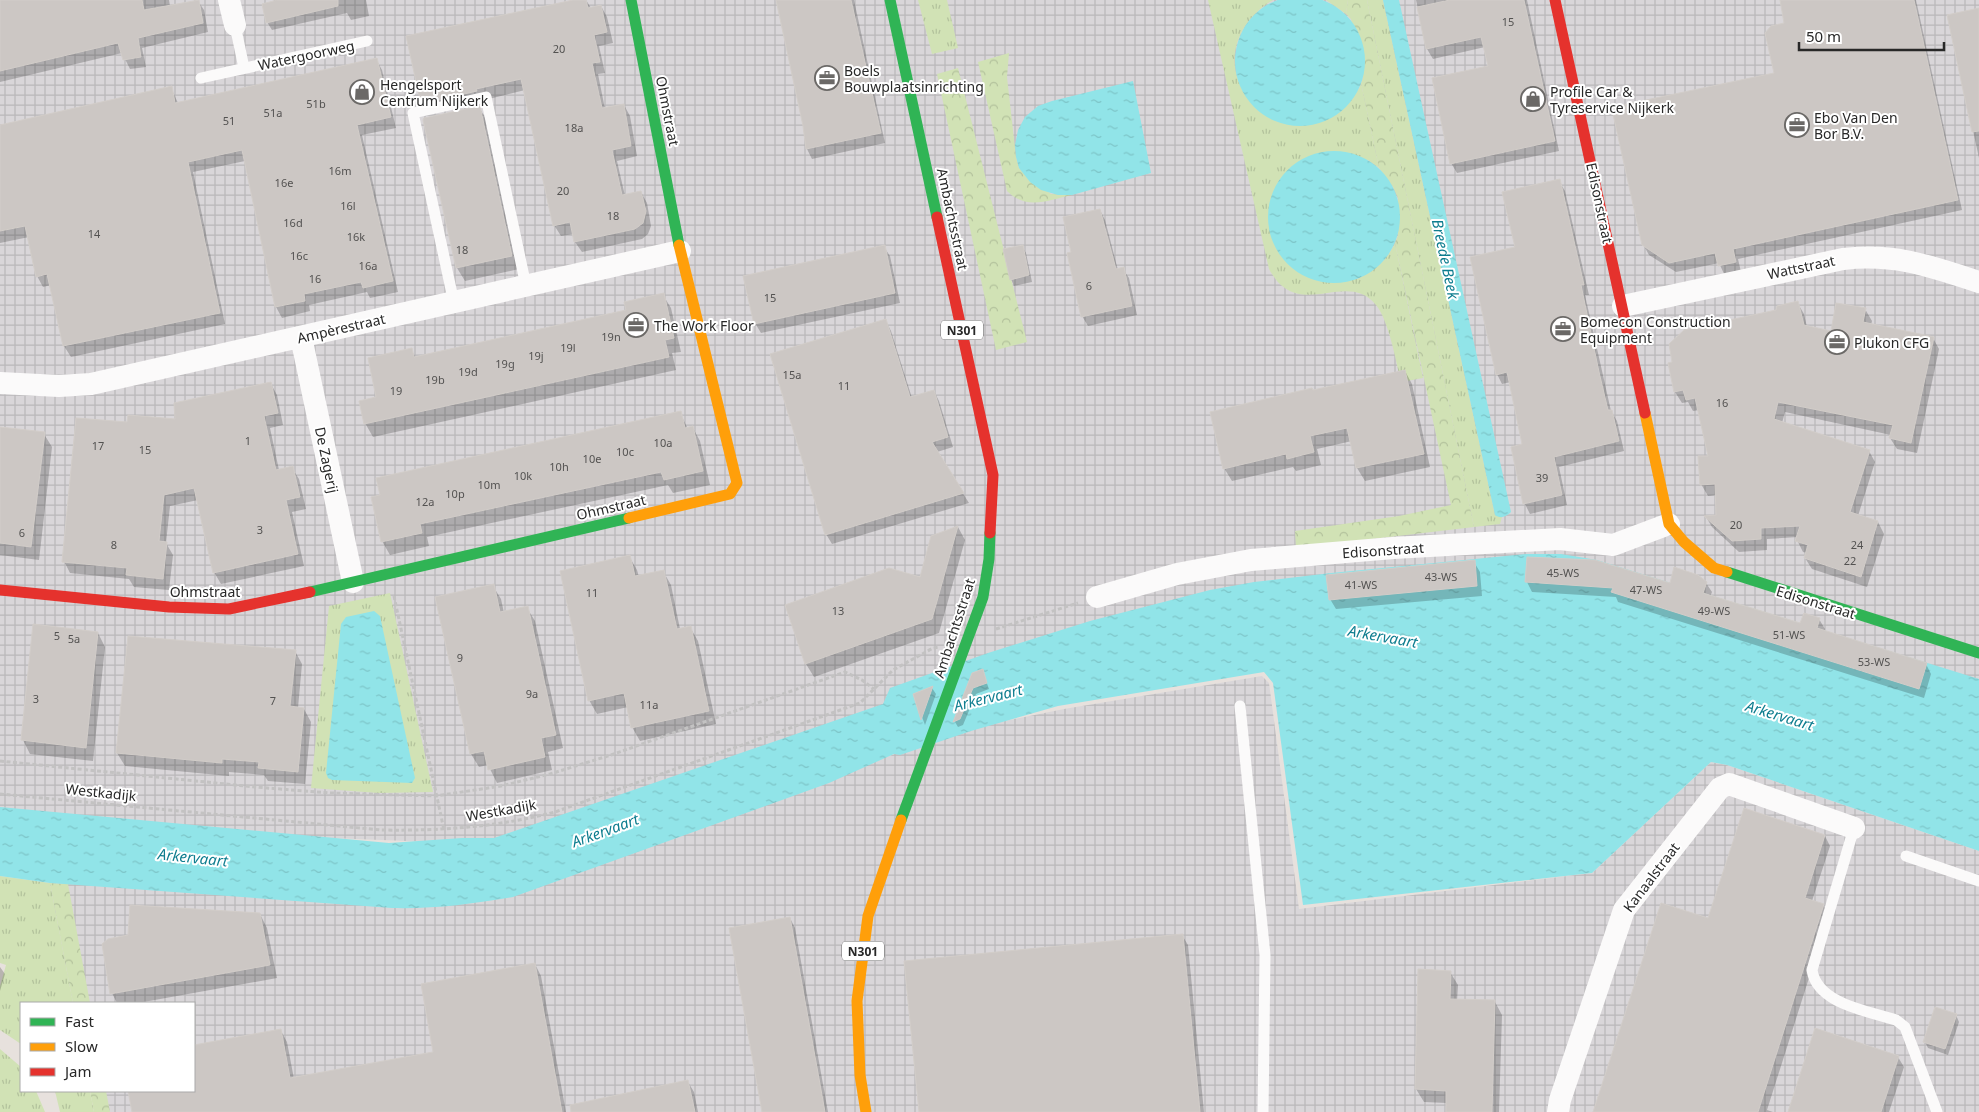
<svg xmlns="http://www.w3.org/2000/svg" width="1979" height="1112" font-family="'Noto Sans',sans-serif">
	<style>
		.industrial { fill: url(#industrial-grid) }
		.grass { fill: url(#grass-tufts) }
		.forest { fill: url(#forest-crowns) }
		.water { fill: url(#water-ripples) }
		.shadow { fill: #0003 }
		.building { fill: #ccc7c4; stroke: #d2cdc9 }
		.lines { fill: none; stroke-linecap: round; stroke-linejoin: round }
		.path { stroke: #c3c2c2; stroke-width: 3; stroke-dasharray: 4 2.5; stroke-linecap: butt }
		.lane { stroke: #fbfafa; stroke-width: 11 }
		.street { stroke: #fbfafa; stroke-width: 22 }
		.fast { stroke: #30b455; stroke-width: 11 }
		.slow { stroke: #ff9f0a; stroke-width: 11 }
		.jam { stroke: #e5322d; stroke-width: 11 }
		.labels { text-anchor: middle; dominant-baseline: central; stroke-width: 4; stroke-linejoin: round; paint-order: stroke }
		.number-label { font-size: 11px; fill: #535251 }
		.shield { fill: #fff; stroke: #686868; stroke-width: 1 }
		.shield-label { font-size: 12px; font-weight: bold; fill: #282828 }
		.street-label { font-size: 14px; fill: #282828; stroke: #fff }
		.poi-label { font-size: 14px; fill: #282828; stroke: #fff; text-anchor: start }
		.water-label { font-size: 15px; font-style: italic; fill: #0e7d8f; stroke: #fff }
	</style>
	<defs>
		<pattern id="industrial-grid" width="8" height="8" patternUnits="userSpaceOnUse" patternTransform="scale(1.25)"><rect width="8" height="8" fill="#d9d6d9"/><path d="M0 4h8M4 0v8" fill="none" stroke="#bab8ba"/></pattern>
		<pattern id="grass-tufts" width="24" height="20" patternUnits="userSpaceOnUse" patternTransform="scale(1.25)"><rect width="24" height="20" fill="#d1e2b5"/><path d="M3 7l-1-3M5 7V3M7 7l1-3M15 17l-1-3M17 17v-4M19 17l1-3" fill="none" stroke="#b3c29c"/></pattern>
		<pattern id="forest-crowns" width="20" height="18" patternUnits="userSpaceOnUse" patternTransform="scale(1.25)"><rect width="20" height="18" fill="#d1e2b5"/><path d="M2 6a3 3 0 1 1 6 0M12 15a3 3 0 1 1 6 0" fill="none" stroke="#b3c29c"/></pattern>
		<pattern id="water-ripples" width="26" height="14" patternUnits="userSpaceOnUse" patternTransform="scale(1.25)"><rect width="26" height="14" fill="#91e4e8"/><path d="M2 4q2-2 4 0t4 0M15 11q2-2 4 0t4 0" fill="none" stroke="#7dc4c7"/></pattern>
	</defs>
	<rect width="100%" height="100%" fill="#e7e1dd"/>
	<!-- industrial -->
	<path class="industrial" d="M0 0H1979V716L1517 573 956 731 1064 709 1262 676 1269 683 1299 909 1592 873 1711 762 1727 765 1979 851V1112H95L91 1091H194V1003H73L48 877 437 897 844 773 924 743 888 717 509 845 99 829 0 817Z"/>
	<!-- grass -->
	<path class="grass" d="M918 0H947L958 48 932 54Z
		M1208 0H1273C1235 23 1220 67 1252 102 1260 111 1268 118 1279 122 1289 124 1300 127 1310 124 1319 122 1349 96 1359 89L1361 83 1379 168 1368 160 1277 249 1293 268 1357 279C1374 271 1387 260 1395 243L1423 378 1401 382C1396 362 1389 321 1376 305 1346 268 1298 324 1269 269Z
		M1326 0H1348L1346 14Z
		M1367 0H1383L1495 515 1502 517 1500 524 1474 527Z
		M390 593 433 792 378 793 311 788 329 606Z
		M0 876 50 883 73 1003H21V1044L0 1030V986L6 965 0 963Z
		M0 1049 21 1067V1091H36L45 1112H0Z
		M55 1091H90L94 1112H60Z"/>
	<!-- forest -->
	<path class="forest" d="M1348 0H1367L1474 527 1296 548 1295 531 1399 516 1451 505 1395 243 1398 235V198L1393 187 1379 168 1361 83 1363 77 1351 19 1346 14Z
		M1009 53 1007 77 1016 157 1019 168 1051 194 1072 195C1048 200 1027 211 1007 191L978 62Z
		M958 68 1027 342 996 350 937 74Z
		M50 883 68 884 90 1003H73Z
		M90 1091H106L110 1112H94Z"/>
	<!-- water -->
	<path class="water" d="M1235 61a65 65 0 1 1 130 0a65 65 0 1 1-130 0Z
		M1383 0H1399L1511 512C1506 517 1500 519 1495 515Z
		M1133 81 1151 173 1072 195H1058L1041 190 1030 182 1019 168 1016 157 1015 145 1018 130 1025 117 1038 106 1052 101Z
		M1268 217a66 66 0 1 1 132 0a66 66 0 1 1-132 0Z
		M1527 554H1561L1597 560 1979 679V851L1727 765 1711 762 1592 873 1303 905 1273 683 1264 672 1058 706 971 731 900 755 894 754 829 783 513 897C470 904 436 909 392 908L50 883 0 876V807L389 843 462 838H494L883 704 890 688 988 653 1090 621 1210 590 1254 582 1331 573Z
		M374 611 380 616 415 778 412 783 332 780 328 778 326 773 341 624 346 617Z"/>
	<!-- shadow -->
	<path class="shadow" d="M0 0H169L170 6 198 1 204 10 208 32 142 48 146 67 130 69 122 53 0 82Z
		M274 0H366L369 16 351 20 347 13 272 30 267 22Z
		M578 0H586L591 8 601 6 607 17 613 43 599 46 605 73 598 74 605 109 624 105 630 116 637 156 617 161 625 196 641 192 647 203 651 226 648 234 642 239 582 252 575 242 574 234 561 236 554 225 525 90 428 114 422 103Z
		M777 0H854L885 143 812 159 807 149 804 126Z
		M1416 0H1527L1559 151 1457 173 1451 163 1489 67 1485 47 1433 59 1427 49Z
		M1781 0H1916L1962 210 1738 259 1741 272 1725 276 1719 263 1676 272 1649 255 1643 244 1775 74 1785 24Z
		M1979 10V158L1948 16Z
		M376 59 382 70 396 128 362 135 398 292 370 298 367 292 309 305 310 311 282 318 276 307 245 161 193 172 225 324 71 357 64 346 51 285 43 287 37 276 29 237 0 243V126L171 88 178 103Z
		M479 107 487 121 519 269 465 281 457 268Z
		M1559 181 1565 191 1589 295H1585L1611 411 1617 421 1624 451 1559 467 1567 505 1530 514 1525 504 1524 445 1511 382 1502 384 1497 374 1516 248Z
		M1100 210 1105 220 1118 270 1123 269 1129 278 1137 315 1088 326 1082 316 1072 253Z
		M1022 246 1026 253 1032 282 1014 286 1011 279Z
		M884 247 890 256 900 303 761 333 755 323Z
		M663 295 671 308 681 352 672 353 676 370 373 437 365 423 377 398 411 350 416 358 627 311Z
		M1797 302 1804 314 1807 327 1832 332 1865 309 1872 321 1871 325 1933 338 1939 349 1917 453 1897 449 1890 438 1891 435 1785 412 1782 423 1869 451 1875 462 1858 516 1878 522 1884 534 1867 587 1812 569 1805 558 1807 553 1803 552 1797 540 1798 537 1767 539V550L1739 552 1712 527 1706 517 1718 516 1716 495 1708 496 1701 484 1709 457 1699 410 1693 411 1688 402 1682 403 1675 392 1669 364Z
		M886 321 891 331 912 398 934 391 939 401 953 447 937 452 969 503 832 544 826 534Z
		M1405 371 1412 384 1430 467 1365 481 1357 468 1352 441 1317 449 1321 465 1296 471 1293 467 1232 481 1224 468Z
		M271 384 277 395 283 425 270 428 279 470 292 468 299 479 306 509 292 512 304 566 221 584 214 572 198 500 170 506 166 543 173 555 169 590 134 587 129 579 70 573 64 561 128 424 176 421Z
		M680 413 688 429 693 428 700 441 710 485 673 493 668 485 427 537 429 546 390 555 382 541 373 498Z
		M0 428 44 434 52 447 39 560 0 555Z
		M958 527 965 540 939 633 814 677 806 664 786 606 921 579Z
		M629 556 637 570 639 577 663 571 671 585 680 629 690 627 698 641 716 724 640 741 632 727 628 707 597 714 589 700Z
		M1474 562 1480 572 1482 596 1336 609 1330 599Z
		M1527 582 1670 584 1706 583 1712 592 1710 597 1801 625 1819 619 1825 629 1824 632 1926 664 1931 674 1924 698 1618 602 1616 597 1532 592Z
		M493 586 501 599 504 613 527 608 535 621 563 748 548 752 552 770 497 783 488 765 479 767 471 754Z
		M98 633 105 647 93 761 30 754 23 740Z
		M295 651 302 664 298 708 304 709 311 722 305 784 268 781 264 775 229 772V776L125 766 117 753Z
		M982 670 989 689 976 694 963 725 958 727 955 722 973 674Z
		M932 688 936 694 925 725 914 695Z
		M1825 836 1830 846 1812 901 1823 905 1829 915 1767 1110 1773 1112H1594L1709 920Z
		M260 914 267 928 277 978 138 1003H117L112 993Z
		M790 918 795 928 828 1112H763Z
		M1182 935 1188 945 1204 1112H920Z
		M535 964 541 976 566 1112H133L129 1091H194V1046L281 1031 287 1042 294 1079 434 1053Z
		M0 967 5 974 0 991Z
		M1450 972 1458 985 1457 1001 1495 1002 1502 1015 1499 1112H1447V1103L1424 1102 1416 1089Z
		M1956 1015 1959 1022 1948 1055 1928 1048 1925 1042Z
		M1898 1057 1904 1067 1889 1112H1789Z
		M688 1082 694 1092 698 1112H599Z"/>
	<!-- building -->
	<path class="building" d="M0 0H142L144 10 199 0 203 23 138 38 141 57 123 60 118 43 0 71Z
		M277 0H338V6L266 23 262 4Z
		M573 0H586L588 8 601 5 607 32 594 35 600 62 592 63 602 108 624 104 631 146 612 150 622 195 641 191 646 211 643 223 635 229 574 242 570 222 553 226 521 79 476 89 477 91 421 104 406 36Z
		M776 0H851L881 133 806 149 803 126Z
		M1450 0H1524L1555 141 1450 164 1432 78 1488 66 1481 37 1426 49 1417 7Z
		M1780 0H1914L1958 200 1733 249 1736 262 1718 266 1715 253 1669 263 1642 245 1613 114 1618 106 1774 73 1765 33 1771 26 1784 23Z
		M1979 8V131L1972 132 1947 15Z
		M377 58 391 117 357 125 393 281 363 288 361 282 304 294 305 301 275 307 242 150 188 162 220 313 63 346 47 274 36 277 25 226 0 231V125L172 86 175 103Z
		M480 106 512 256 456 268 423 120 424 118Z
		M1560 179 1584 285H1581L1599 372 1608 410H1612L1619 441 1554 457 1562 495 1523 504 1511 447 1522 444 1507 372 1496 375 1470 257 1515 247 1502 192Z
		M1100 209 1116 269 1124 267 1132 306 1081 317 1067 253 1071 252 1063 217Z
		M885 245 895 293 754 324 743 276Z
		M1023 245 1029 275 1010 280 1003 249Z
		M664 293 674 338 665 340 669 357 364 424 359 401 376 397 368 358 412 348 414 357 626 310 624 302Z
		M1798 301 1804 325 1831 331 1836 303 1866 308 1863 322 1934 337 1911 443 1889 438 1893 425 1778 402 1774 419 1870 450 1850 512 1878 521 1861 577 1804 558 1808 545 1795 541 1800 526 1761 528V539L1732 541 1704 516 1716 515 1715 484 1700 485 1698 456H1708L1695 398 1686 400 1683 390 1674 392 1668 363 1672 362 1669 344 1684 330 1776 310 1777 306Z
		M886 319 910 397 934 390 948 437 932 442 964 493 825 535 770 354Z
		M1405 370 1424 454 1356 468 1347 428 1310 436 1314 452 1287 459 1286 454 1223 469 1210 412 1312 388 1313 390Z
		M271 382 278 413 264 416 276 470 293 466 300 497 286 500 298 554 213 573 194 488 164 495 159 541 167 542 163 579 126 575 127 568 62 562 76 418 127 422 128 415 175 419 174 403Z
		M681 411 685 428 693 426 703 471 664 480 661 472 420 524 422 533 381 542 371 497 380 495 376 478Z
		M0 427 45 432 31 547 0 543Z
		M958 526 932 619 805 664 785 605 889 568 920 577 931 536Z
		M630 555 635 576 664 570 677 629 691 626 709 711 631 728 624 693 588 701 560 571Z
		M1527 557 1595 560 1670 583 1674 567 1698 575 1707 582 1703 593 1800 623 1804 613 1820 618 1817 628 1927 663 1919 689 1611 592 1613 588 1525 582Z
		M1475 560 1477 586 1329 600 1326 575Z
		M494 584 500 612 528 606 556 735 541 738 545 757 488 770 484 751 470 754 435 597Z
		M33 624 98 632 86 748 21 740Z
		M128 636 296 650 290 706 304 708 298 772 258 768 259 762 222 759V763L116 753Z
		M983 669 987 683 973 688 960 719 953 722 972 673Z
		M933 686 921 720 913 694Z
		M1744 808 1825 835 1805 898 1824 904 1758 1112H1593L1661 903 1708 918Z
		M130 905 260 913 270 965 110 994 102 944 108 939 128 935Z
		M790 917 825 1112H762L729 928Z
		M1183 934 1200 1112H919L904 961Z
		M535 963 562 1112H132L128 1091H194V1045L281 1029 290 1078 433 1052 421 984Z
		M1418 969 1451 971 1450 999 1495 1000 1492 1112H1446V1091L1415 1089Z
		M1935 1007 1957 1014 1945 1049 1923 1042Z
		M1815 1028 1899 1056 1881 1112H1788Z
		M688 1080 695 1112H571L570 1105Z"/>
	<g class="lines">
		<!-- path -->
		<path class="path" d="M394 596 444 830
			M996 629 1078 603
			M0 761 255 787 330 793 436 796 501 786 550 774 611 755 845 672 862 680 874 689
			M0 794 381 830C441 831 497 827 555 812L860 703 893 670 933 648 940 647"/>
		<!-- lane -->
		<path class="lane" d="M235 25 244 68
			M201 78 367 41
			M454 303 413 113 486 97 526 286
			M1240 706 1265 955 1263 1112
			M1854 828 1812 970C1817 1004 1868 1011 1896 1020L1905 1027 1937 1112
			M1906 856 1979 881"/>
		<!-- street -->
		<path class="street" d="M229 0 235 25
			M1623 306 1843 259C1895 253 1930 266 1979 282
			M301 337 353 582
			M0 383 59 386 91 384 680 251
			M1097 597 1177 574 1251 560 1393 548 1560 539 1613 545 1669 524
			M1558 1112 1560 1100 1624 910 1720 788 1729 784 1854 828"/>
		<!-- fast -->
		<path class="fast" d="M631 0 679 245
			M890 0 937 217
			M1727 572 1979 653
			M310 592 629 518
			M901 820 983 597 989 559 990 533"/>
		<!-- slow -->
		<path class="slow" d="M1645 413 1669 524 1684 542 1714 568 1727 572
			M629 518 730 494 737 483 679 245
			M866 1112 860 1075 857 1001 868 916 901 820"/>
		<!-- jam -->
		<path class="jam" d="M1555 0 1645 413
			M937 217 993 475 990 533
			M0 590 169 607 229 609 310 592"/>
	</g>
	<!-- icons -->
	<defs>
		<symbol id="office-ring" viewBox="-11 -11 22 22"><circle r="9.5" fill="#fff" stroke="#6b6967" stroke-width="1.5"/><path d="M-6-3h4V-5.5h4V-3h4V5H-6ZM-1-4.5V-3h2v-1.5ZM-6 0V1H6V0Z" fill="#6b6967"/></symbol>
		<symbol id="shop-ring" viewBox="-11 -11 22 22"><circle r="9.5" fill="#fff" stroke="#6b6967" stroke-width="1.5"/><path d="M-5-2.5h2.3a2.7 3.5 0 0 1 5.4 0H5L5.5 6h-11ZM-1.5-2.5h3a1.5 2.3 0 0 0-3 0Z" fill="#6b6967"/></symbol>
	</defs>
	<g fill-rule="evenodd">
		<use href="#office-ring" x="813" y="64" width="28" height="28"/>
		<use href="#shop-ring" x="348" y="78" width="28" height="28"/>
		<use href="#shop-ring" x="1519" y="85" width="28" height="28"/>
		<use href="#office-ring" x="1783" y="111" width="28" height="28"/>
		<use href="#office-ring" x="622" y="311" width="28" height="28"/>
		<use href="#office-ring" x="1549" y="315" width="28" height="28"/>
		<use href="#office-ring" x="1823" y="328" width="28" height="28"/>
	</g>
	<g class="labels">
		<!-- number labels -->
		<g class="number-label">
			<text x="1508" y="21">15</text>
			<text x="559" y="48">20</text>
			<text x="316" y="103">51b</text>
			<text x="273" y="112">51a</text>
			<text x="229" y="120">51</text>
			<text x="574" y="127">18a</text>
			<text x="340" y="170">16m</text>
			<text x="284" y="182">16e</text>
			<text x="563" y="190">20</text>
			<text x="348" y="205">16l</text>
			<text x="613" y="215">18</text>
			<text x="293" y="222">16d</text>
			<text x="94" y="233">14</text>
			<text x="356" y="236">16k</text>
			<text x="462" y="249">18</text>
			<text x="299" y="255">16c</text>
			<text x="368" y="265">16a</text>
			<text x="315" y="278">16</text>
			<text x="1089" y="285">6</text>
			<text x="770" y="297">15</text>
			<text x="611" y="336">19n</text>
			<text x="568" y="347">19l</text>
			<text x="536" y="355">19j</text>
			<text x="505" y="363">19g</text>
			<text x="468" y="371">19d</text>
			<text x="792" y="374">15a</text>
			<text x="435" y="379">19b</text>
			<text x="844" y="385">11</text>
			<text x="396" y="390">19</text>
			<text x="1722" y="402">16</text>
			<text x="248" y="440">1</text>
			<text x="663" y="442">10a</text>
			<text x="98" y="445">17</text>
			<text x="145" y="449">15</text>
			<text x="625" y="451">10c</text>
			<text x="592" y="458">10e</text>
			<text x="559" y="466">10h</text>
			<text x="523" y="475">10k</text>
			<text x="1542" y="477">39</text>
			<text x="489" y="484">10m</text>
			<text x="455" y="493">10p</text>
			<text x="425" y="501">12a</text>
			<text x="1736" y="524">20</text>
			<text x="260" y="529">3</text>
			<text x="22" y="532">6</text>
			<text x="114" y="544">8</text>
			<text x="1857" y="544">24</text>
			<text x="1850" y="560">22</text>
			<text x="1563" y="572">45-WS</text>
			<text x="1441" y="576">43-WS</text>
			<text x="1361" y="584">41-WS</text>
			<text x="1646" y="589">47-WS</text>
			<text x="592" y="592">11</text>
			<text x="838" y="610">13</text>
			<text x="1714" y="610">49-WS</text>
			<text x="1789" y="634">51-WS</text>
			<text x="57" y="635">5</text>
			<text x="74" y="638">5a</text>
			<text x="460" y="657">9</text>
			<text x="1874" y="661">53-WS</text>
			<text x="532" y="693">9a</text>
			<text x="36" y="698">3</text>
			<text x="273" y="700">7</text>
			<text x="649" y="704">11a</text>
		</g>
		<!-- shield labels -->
		<g class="shield">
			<rect x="941" y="320.5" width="42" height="19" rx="4"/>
			<rect x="842" y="941.5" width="42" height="19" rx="4"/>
		</g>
		<g class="shield-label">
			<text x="962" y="330">N301</text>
			<text x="863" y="951">N301</text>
		</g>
		<!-- street labels -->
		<g class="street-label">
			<text transform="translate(306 55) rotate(-12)">Watergoorweg</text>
			<text transform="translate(668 111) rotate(79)">Ohmstraat</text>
			<text transform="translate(1600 203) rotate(78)">Edisonstraat</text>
			<text transform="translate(953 219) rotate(78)">Ambachtsstraat</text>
			<text transform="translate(1801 267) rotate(-12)">Wattstraat</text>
			<text transform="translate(341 328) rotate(-13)">Ampèrestraat</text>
			<text transform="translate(327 460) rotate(78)">De Zagerij</text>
			<text transform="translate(611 507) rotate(-13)">Ohmstraat</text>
			<text transform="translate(1383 550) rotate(-4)">Edisonstraat</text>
			<text x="205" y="591">Ohmstraat</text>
			<text transform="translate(1816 602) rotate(17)">Edisonstraat</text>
			<text transform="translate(954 628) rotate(-72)">Ambachtsstraat</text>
			<text transform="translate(101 792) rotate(6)">Westkadijk</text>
			<text transform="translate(501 810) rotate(-10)">Westkadijk</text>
			<text transform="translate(1651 877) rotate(-53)">Kanaalstraat</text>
		</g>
		<!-- poi labels -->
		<g class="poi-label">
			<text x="844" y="70">Boels<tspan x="844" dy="16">Bouwplaatsinrichting</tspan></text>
			<text x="380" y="84">Hengelsport<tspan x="380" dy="16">Centrum Nijkerk</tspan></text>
			<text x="1550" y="91">Profile Car &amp;<tspan x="1550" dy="16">Tyreservice Nijkerk</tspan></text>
			<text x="1814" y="117">Ebo Van Den<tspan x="1814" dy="16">Bor B.V.</tspan></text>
			<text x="1580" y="321">Bomecon Construction<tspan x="1580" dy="16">Equipment</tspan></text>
			<text x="654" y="325">The Work Floor</text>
			<text x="1854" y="342">Plukon CFG</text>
		</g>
		<!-- water labels -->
		<g class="water-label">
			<text transform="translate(1446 259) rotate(78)">Breede Beek</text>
			<text transform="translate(1383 636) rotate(10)">Arkervaart</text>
			<text transform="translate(988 697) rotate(-14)">Arkervaart</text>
			<text transform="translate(1780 715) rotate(17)">Arkervaart</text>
			<text transform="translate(605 830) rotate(-20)">Arkervaart</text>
			<text transform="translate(193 857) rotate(6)">Arkervaart</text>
		</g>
	</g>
	<!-- legend -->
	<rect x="20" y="1002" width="175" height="90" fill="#ffffff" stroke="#a9a9a9"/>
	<rect x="30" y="1018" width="25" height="8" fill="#30b455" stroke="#a9a9a9"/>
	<text x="65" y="1027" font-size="15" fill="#282828">Fast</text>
	<rect x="30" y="1043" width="25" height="8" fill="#ff9f0a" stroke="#a9a9a9"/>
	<text x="65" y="1052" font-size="15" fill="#282828">Slow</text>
	<rect x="30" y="1068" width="25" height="8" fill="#e5322d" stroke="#a9a9a9"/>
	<text x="65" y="1077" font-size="15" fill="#282828">Jam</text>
	<!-- scale -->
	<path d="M1799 42v8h145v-8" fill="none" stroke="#282828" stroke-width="2.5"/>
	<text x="1806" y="42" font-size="15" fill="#282828" stroke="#ffffff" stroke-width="4" paint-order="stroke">50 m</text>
</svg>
